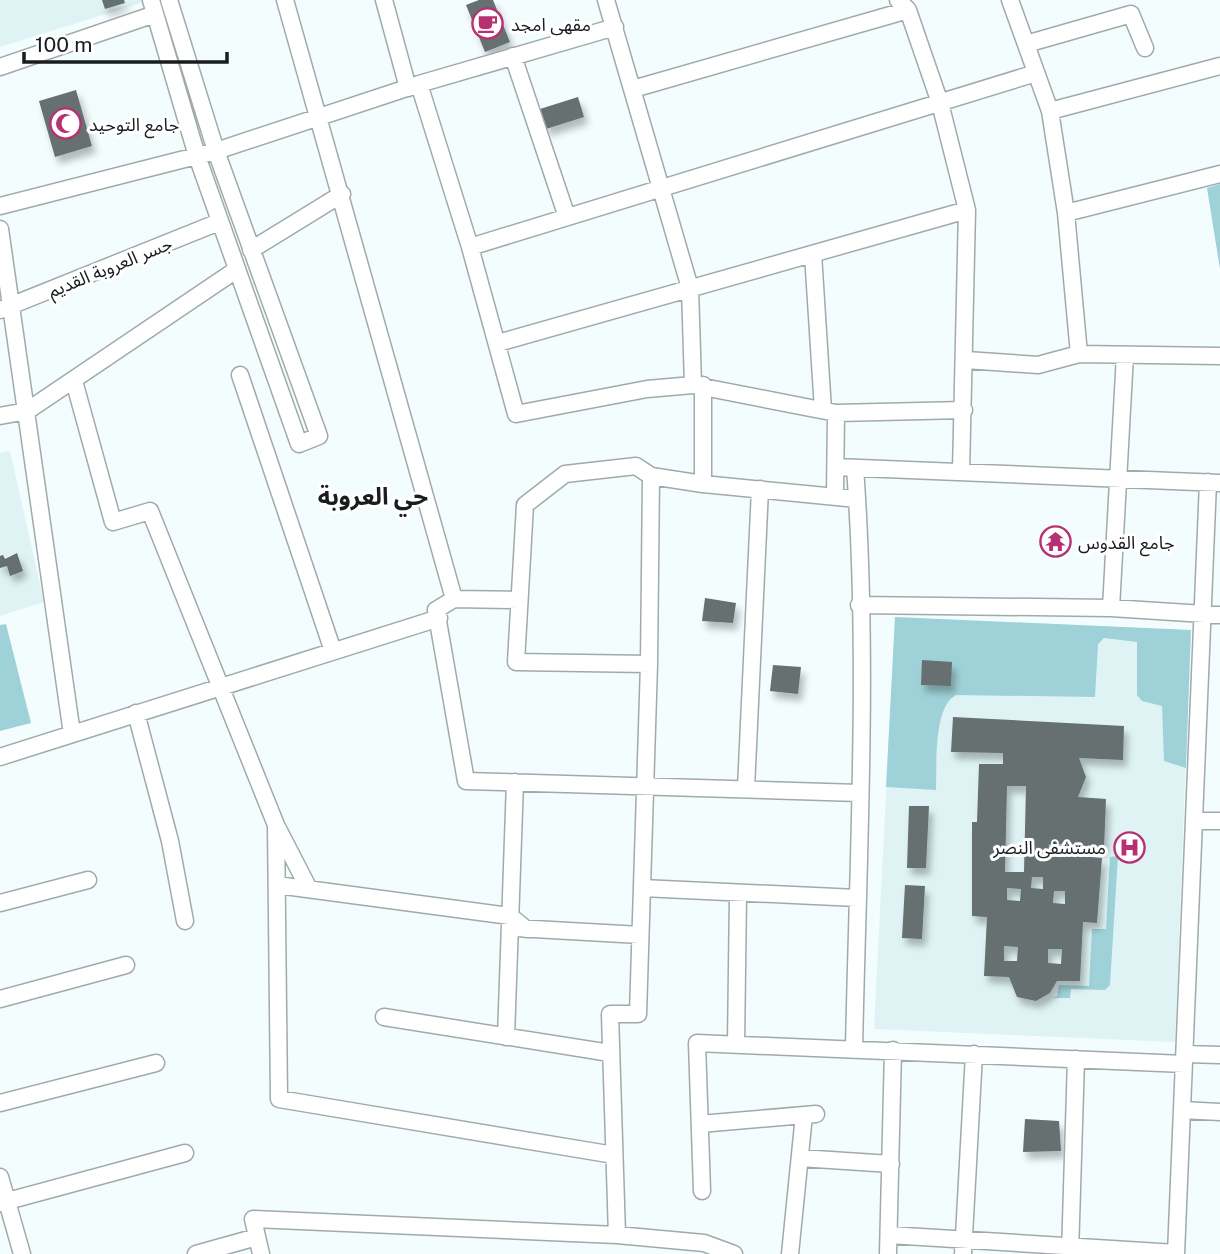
<svg xmlns="http://www.w3.org/2000/svg" width="1220" height="1254" font-family="'Public Sans','Noto Sans Arabic',sans-serif">
	<style>
		.built { fill: #dff3f5 }
		.green { fill: #9fd2d8 }
		.building { fill: #666f70; fill-rule: evenodd; filter: url(#shadow) }
		.lines { fill: none; stroke-linecap: round; stroke-linejoin: round }
		.minor-casing { stroke: #a0aaab; stroke-width: 19 }
		.minor { stroke: #fff; stroke-width: 16 }
		.labels { text-anchor: middle; dominant-baseline: central; stroke-width: 6; stroke-linejoin: round; paint-order: stroke }
		.poi-label { font-size: 18px; fill: #191d1d; stroke: #fff; text-anchor: start }
		.street-label { font-size: 18px; fill: #191d1d; stroke: #fff }
		.district-label { font-size: 24px; font-weight: bold; fill: #191d1d; stroke: #fff }
	</style>
	<defs>
		<filter id="shadow"><feDropShadow dx="4" dy="7" stdDeviation="3.5" flood-color="#0004"/></filter>
	</defs>
	<rect width="100%" height="100%" fill="#f3fdfe"/>
	<!-- built -->
	<path class="built" d="M0 0H143L144 2 0 47Z
		M10 451 44 602 0 616V453Z
		M895 617 1191 630 1175 1042 874 1029Z"/>
	<!-- green -->
	<path class="green" d="M1220 184V269L1207 188Z
		M895 617 1191 630 1186 768 1164 761 1162 706 1142 701 1137 695V642L1104 638 1098 644 1095 697 956 695C933 707 937 765 936 790L886 787Z
		M6 624 31 723 0 731V625Z
		M1118 856 1110 985 1105 990 1071 989 1070 998H1052L1057 996 1059 985 1089 986 1092 929H1106L1110 857Z"/>
	<!-- building -->
	<path class="building" d="M102 0H124L125 3 105 9Z
		M479 0H493L510 42 485 52 466 5Z
		M76 90 92 146 55 157 39 101Z
		M578 97 584 117 546 129 540 109Z
		M17 553 23 571 10 576 7 566 0 568V556L3 555 5 559Z
		M705 598 736 603 733 623 702 621Z
		M922 660 952 662 951 686 921 685Z
		M773 665 801 667 798 694 770 691Z
		M953 717 1124 726 1123 760 1079 758 1086 777 1078 797 1106 799 1104 849 1082 847 1081 856 1102 858 1097 923 1083 922 1080 981H1057L1050 993 1036 1001 1017 997 1009 977 984 976 987 917 972 916V822H977L979 764H1003V753L951 752ZM1007 786H1026L1024 872H1005ZM1049 844H1063L1062 857 1048 856ZM1032 877H1043V889L1031 888ZM1007 888 1021 889 1020 901 1007 900ZM1054 891H1065V904L1053 903ZM1004 946 1018 947 1017 961H1004ZM1048 949H1062L1061 964 1048 963Z
		M909 806H929L926 868H907Z
		M905 885 925 886 922 939 902 938Z
		M1025 1119 1059 1121 1061 1151 1023 1152Z"/>
	<g class="lines">
		<defs>
			<path id="minor" d="M151 0 197 156 299 444 319 436 216 151 169 0
				M285 0 454 599
				M384 0 408 88
				M606 0 690 288 693 385
				M898 0 908 10 940 103 967 210 961 472
				M1010 0 1050 111 1066 213 1079 354
				M1026 44 1131 14 1145 48
				M513 56 567 217
				M0 67 155 14
				M419 84 470 247 516 414 647 389 693 385 836 413 964 410
				M633 89 908 10
				M1050 111 1220 66
				M0 206 216 151 419 84 615 27
				M1066 213 1220 174
				M0 229 72 734
				M470 247 1036 73
				M251 250 342 194
				M813 254 823 410
				M0 310 219 222
				M498 343 967 210
				M966 360 1038 365 1079 354 1220 356
				M240 375 333 651
				M74 381 113 522 150 511 276 825 309 889
				M703 385V484
				M0 416 27 411 236 270
				M836 467 1220 483
				M835 495 836 413
				M518 600 454 599 436 610 466 781 859 793
				M859 605 1111 608 1220 615
				M1111 608 1125 355
				M649 664 516 662 525 505 565 474 636 466 651 476 703 484 857 499
				M136 713 170 841 185 921
				M0 757 439 618
				M746 788 760 489
				M1194 821H1220
				M276 825 279 1099 614 1155
				M277 885 510 916 526 929
				M642 888 857 898
				M0 903 88 880
				M516 928 640 935
				M0 999 126 965
				M384 1017 610 1053
				M506 1037 515 782
				M736 1044 738 894
				M854 1048C858 857 869 658 855 468
				M1185 1054 1220 1055
				M0 1103 156 1063
				M1182 1110 1220 1112
				M700 1124 816 1114
				M800 1158 891 1164
				M0 1177 22 1254
				M702 1191 697 1043 1184 1064
				M0 1203 185 1153
				M617 1235 610 1014H638L649 664 651 476
				M889 1235 1176 1253
				M196 1254 257 1237
				M261 1254 253 1219 617 1235 704 1243 734 1254
				M790 1254 804 1115
				M888 1254 893 1050
				M963 1254 974 1054
				M1070 1254 1076 1059
				M1176 1254 1208 482"/>
		</defs>
		<!-- minor casing -->
		<use href="#minor" class="minor-casing"/>
		<!-- minor -->
		<use href="#minor" class="minor"/>
	</g>
	<!-- icons -->
	<defs>
		<symbol id="cafe-ring" viewBox="-11 -11 22 22"><circle r="9.5" fill="#fff" stroke="#b73072" stroke-width="1.5"/><path d="M-5.5-4.5H6V0H3Q3 3.5 0 3.5H-2.5Q-5.5 3.5-5.5 0ZM3-3.2v2h1.7v-2ZM-6 4.5H4V6H-6Z" fill="#b73072"/></symbol>
		<symbol id="mosque-ring" viewBox="-11 -11 22 22"><circle r="9.5" fill="#fff" stroke="#b73072" stroke-width="1.5"/><path d="M3.5-4.9A6 6 0 1 0 3.5 4.9A5 5 0 1 1 3.5-4.9Z" fill="#b73072"/></symbol>
		<symbol id="temple-ring" viewBox="-11 -11 22 22"><circle r="9.5" fill="#fff" stroke="#b73072" stroke-width="1.5"/><path d="M0-6L5-2H3V0L6.5 2.5H4V6H1.5V3h-3V6H-4V2.5H-6.5L-3 0V-2H-5Z" fill="#b73072"/></symbol>
		<symbol id="hospital-ring" viewBox="-11 -11 22 22"><circle r="9.5" fill="#fff" stroke="#b73072" stroke-width="1.5"/><path d="M-5-5h3v3.5h4V-5h3V5h-3V1.5h-4V5h-3Z" fill="#b73072"/></symbol>
	</defs>
	<g fill-rule="evenodd">
		<use href="#cafe-ring" x="470" y="6" width="35" height="35"/>
		<use href="#mosque-ring" x="48" y="106" width="35" height="35"/>
		<use href="#temple-ring" x="1038" y="524" width="35" height="35"/>
		<use href="#hospital-ring" x="1112" y="830" width="35" height="35"/>
	</g>
	<g class="labels">
		<!-- poi labels -->
		<g class="poi-label">
			<text x="511" y="24">مقهى امجد</text>
			<text x="89" y="124">جامع التوحيد</text>
			<text x="1078" y="542">جامع القدوس</text>
			<text x="1106" y="847" text-anchor="end">مستشفى النصر</text>
		</g>
		<!-- street labels -->
		<g class="street-label">
			<text transform="translate(110 267) rotate(-22)">جسر العروبة القديم</text>
		</g>
		<!-- district labels -->
		<g class="district-label">
			<text x="373" y="496">حي العروبة</text>
		</g>
	</g>
	<!-- scale -->
	<path d="M24 52v10h203v-10" fill="none" stroke="#191d1d" stroke-width="3.5"/>
	<text x="35" y="52" font-size="21" fill="#191d1d" stroke="#ffffff" stroke-width="5" paint-order="stroke">100 m</text>
</svg>
